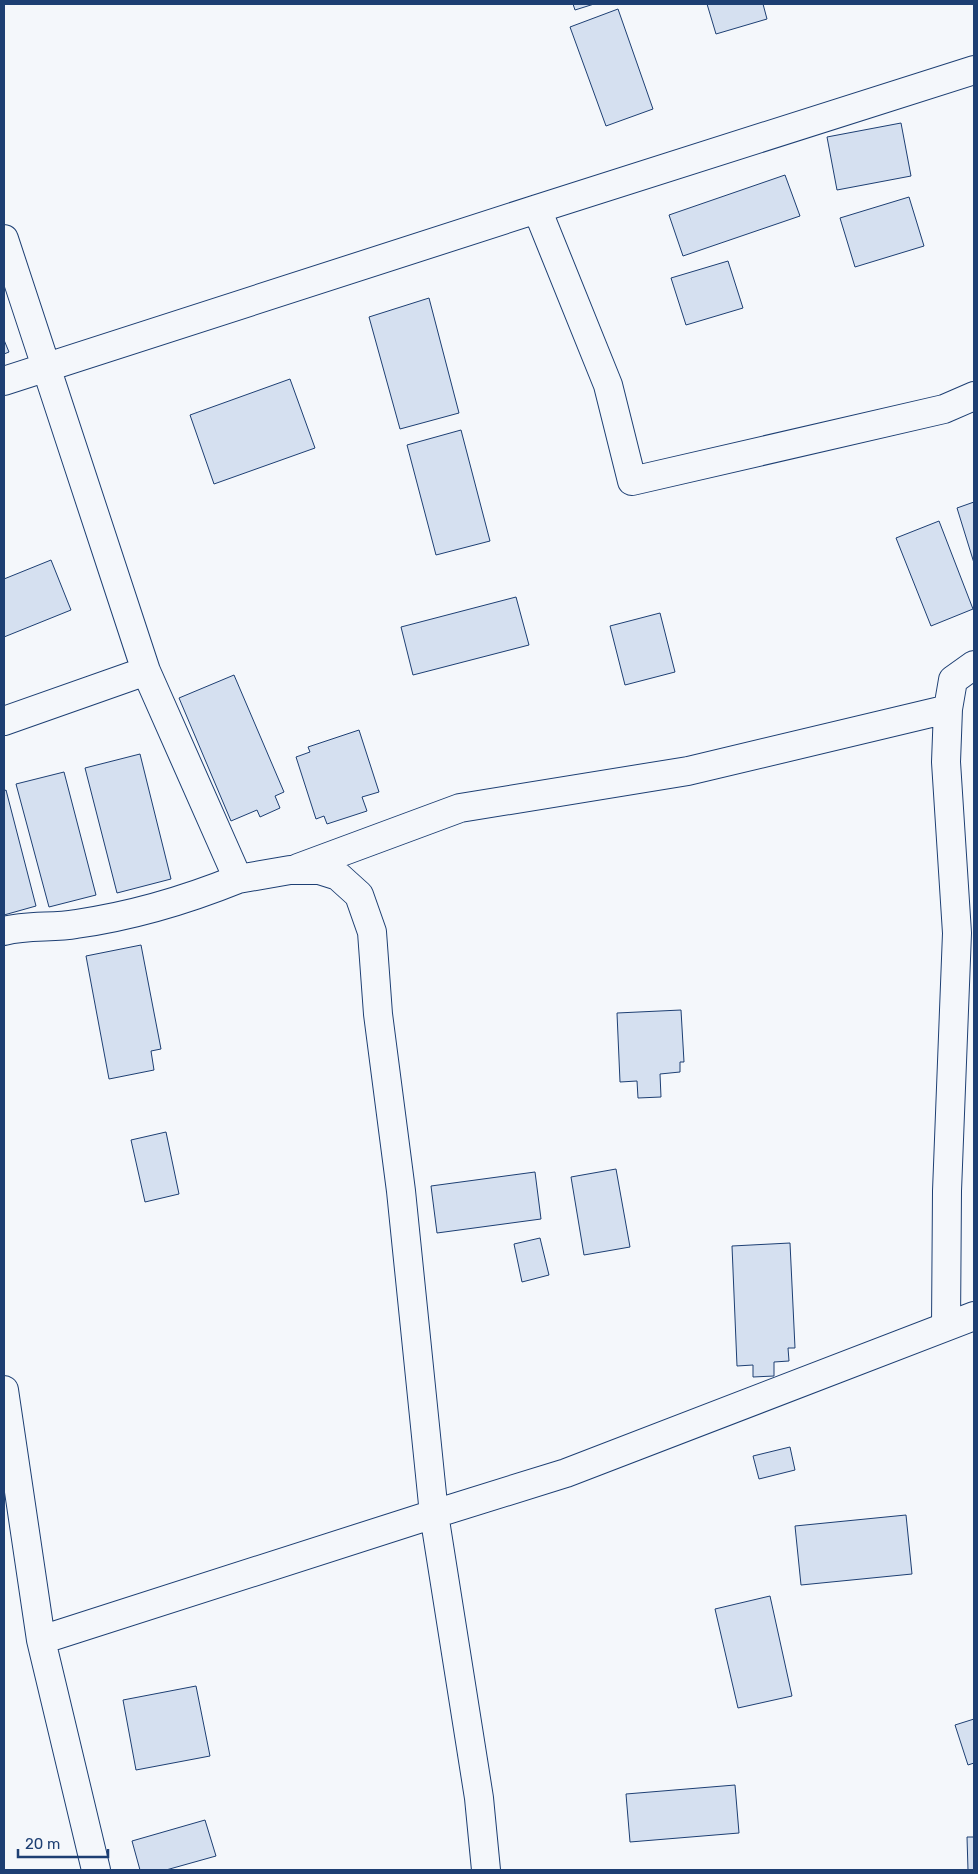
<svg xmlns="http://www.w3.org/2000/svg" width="978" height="1874" font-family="Rubik,sans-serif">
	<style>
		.building { fill: #d5e0f0; stroke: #1d3f73 }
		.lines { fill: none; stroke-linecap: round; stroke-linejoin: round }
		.street-casing { stroke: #1d3f73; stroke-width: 30 }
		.street { stroke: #f4f7fb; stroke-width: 28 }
	</style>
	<rect width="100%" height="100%" fill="#f4f7fb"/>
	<!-- building -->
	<path class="building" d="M573 4H594L575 10Z
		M707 4H763L767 19 716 34Z
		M618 9 653 109 606 126 570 27Z
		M901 123 911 176 837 190 827 137Z
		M785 175 800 216 683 256 669 215Z
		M909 197 924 246 855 267 840 218Z
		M728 261 743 308 686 325 671 278Z
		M429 298 459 413 400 429 369 317Z
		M4 340 9 352 4 354Z
		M290 379 315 448 214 484 190 415Z
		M461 430 490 541 436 555 407 445Z
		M974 502V563L957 508Z
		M939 521 973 609 931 626 896 538Z
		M51 560 71 610 4 637V579Z
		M516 597 529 645 413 675 401 627Z
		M660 613 675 672 625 685 610 626Z
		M234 675 284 792 275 796 280 808 260 817 257 810 231 821 179 698Z
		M359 730 379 792 362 797 367 811 327 824 324 816 316 819 296 757 310 752 308 747Z
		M140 754 171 879 117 893 85 768Z
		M64 772 96 895 49 907 16 784Z
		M6 790 36 906 4 915V791Z
		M141 945 161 1049 151 1051 154 1070 109 1079 86 956Z
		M681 1010 684 1062H680V1072L660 1074 661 1097 638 1098 637 1081 620 1082 617 1013Z
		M166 1132 179 1194 145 1202 131 1140Z
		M616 1169 630 1247 584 1255 571 1177Z
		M535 1172 541 1219 437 1233 431 1186Z
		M540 1238 549 1275 522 1282 514 1244Z
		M790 1243 795 1348H788L789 1361 774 1362V1376L753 1377V1365L737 1366 732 1246Z
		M790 1447 795 1470 759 1479 753 1456Z
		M906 1515 912 1574 801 1585 795 1526Z
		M770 1596 792 1696 738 1708 715 1609Z
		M196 1686 210 1756 136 1770 123 1700Z
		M974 1719V1763L968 1765 955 1725Z
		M735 1785 739 1833 630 1842 626 1794Z
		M205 1820 216 1856 166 1870H140L132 1841Z
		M967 1837H974V1870H968Z"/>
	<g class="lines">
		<defs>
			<path id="street" d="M537 209 608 385 632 481 944 409 974 396
				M4 239 146 671 238 879 290 870H319L338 876 359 895 372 932 378 1014 401 1191 434 1514 41 1640
				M4 381 537 209 974 70
				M4 721 146 671
				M298 868 460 808 688 771 948 709
				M4 931C27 925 53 928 76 924 132 916 186 900 238 879
				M946 1326 947 1191 957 933 946 762 948 709 953 680 974 665
				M4 1390 41 1640 96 1870
				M486 1870 479 1798 434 1514 566 1473 974 1316"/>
		</defs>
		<!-- street casing -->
		<use href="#street" class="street-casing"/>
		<!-- street -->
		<use href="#street" class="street"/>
	</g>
	<!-- border -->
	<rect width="978" height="1874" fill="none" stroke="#1d3f73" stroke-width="10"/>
	<!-- scale -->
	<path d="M18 1849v8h90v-8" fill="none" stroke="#1d3f73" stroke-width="2.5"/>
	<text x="25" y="1849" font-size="15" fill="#1d3f73" stroke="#f4f7fb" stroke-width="4" paint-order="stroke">20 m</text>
</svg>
